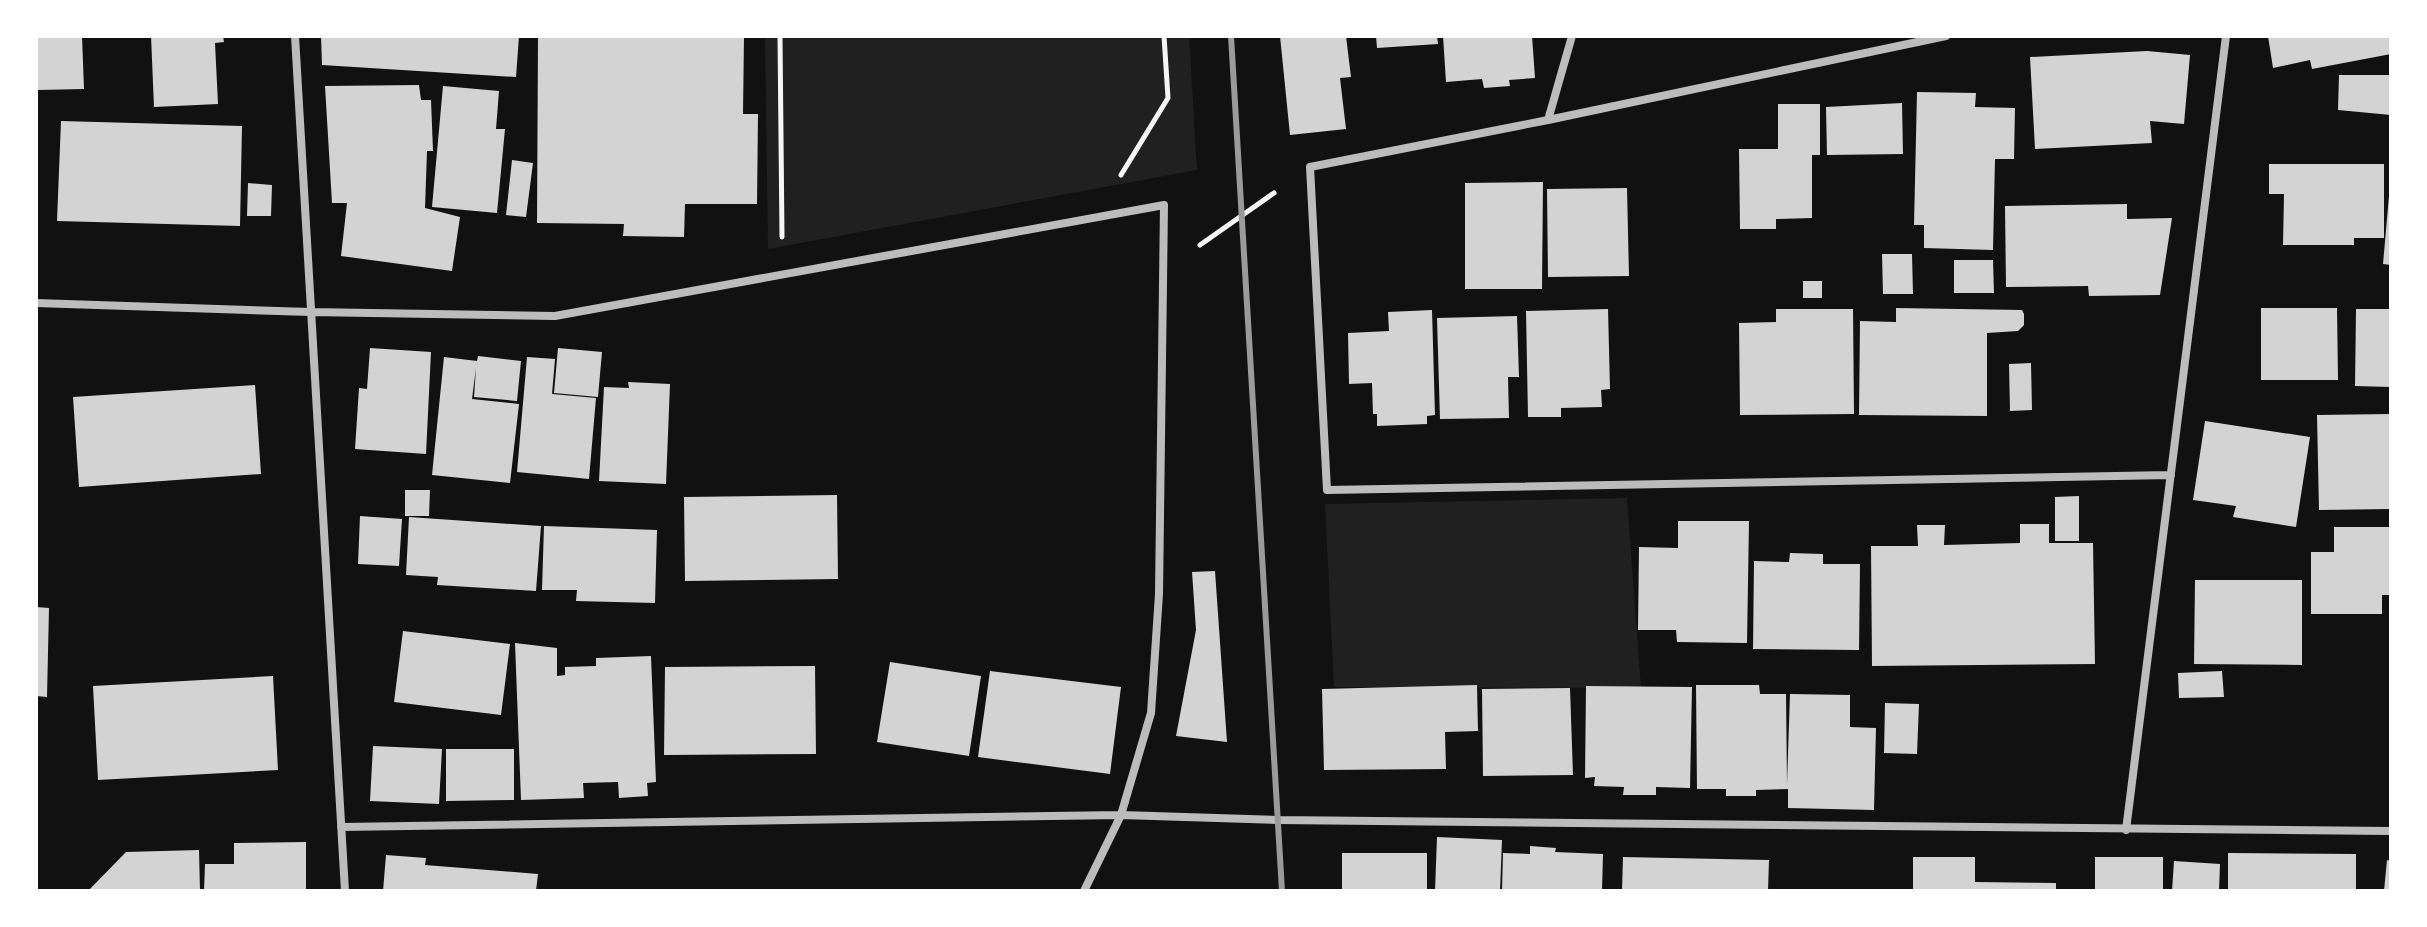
<svg xmlns="http://www.w3.org/2000/svg" width="2427" height="927" font-family="'Archivo Narrow',sans-serif">
	<style>
		.green { fill: #202020 }
		.building { fill: #d3d3d3 }
		.lines { fill: none; stroke-linecap: round; stroke-linejoin: round }
		.path { stroke: #f5f5f5; stroke-width: 5 }
		.minor { stroke: #bcbcbc; stroke-width: 8 }
		.rail { stroke: #9a9a9a; stroke-width: 6 }
	</style>
	<rect width="100%" height="100%" fill="#111"/>
	<!-- green -->
	<path class="green" d="M765 36H1189L1197 170 768 249Z
		M1627 498 1641 688 1334 687 1325 504Z"/>
	<!-- building -->
	<path class="building" d="M36 36H82L84 89 37 90Z
		M151 36H223L224 42 215 43 218 104 154 107Z
		M321 36H519L516 77 322 65Z
		M538 36H744L743 114H758L757 204H685L684 237 623 236 624 224 537 223Z
		M1280 36H1346L1351 77 1340 78 1346 129 1290 135Z
		M1376 36H1437L1438 44 1377 48Z
		M1443 36H1532L1535 78 1509 80 1510 86 1484 88 1482 79 1446 82Z
		M2268 36H2391V54L2312 69 2310 60 2273 68Z
		M2147 51 2190 55 2184 124 2150 121 2152 143 2035 149 2030 57Z
		M2339 75H2391V115L2338 110Z
		M419 85 421 100H431L433 151H427L425 208 460 217 452 271 341 256 347 203H332L325 86Z
		M443 86 499 91 496 129H505L497 213 432 207Z
		M1917 92 1976 93 1975 107 2015 108 2014 159H1995L1993 250 1924 248V225H1914Z
		M1902 103 1903 154 1827 155 1826 107Z
		M1778 104H1820V155H1812V218L1776 219V229H1740L1739 149H1778Z
		M61 121 242 126 240 226 57 221Z
		M512 160 533 163 526 217 506 215Z
		M2269 164H2384V238H2354V245H2283L2284 194H2269Z
		M1543 182 1542 289H1465V183Z
		M248 183 272 185 271 216H247Z
		M1627 188 1629 276 1548 277 1547 189Z
		M2389 196H2391V265L2383 264Z
		M2127 204V219L2172 218 2160 295 2089 296 2088 286 2006 287 2005 206Z
		M1882 254H1912L1913 294H1883Z
		M1954 260H1993L1994 293H1954Z
		M1803 281H1822V298H1803Z
		M1896 308 2022 310 2024 314V325L2018 331 1987 333V416L1859 415 1860 321 1896 322Z
		M2261 308H2337L2338 380H2261Z
		M1608 309 1610 389 1601 390 1602 407 1561 408V417H1528L1526 311Z
		M1776 309H1853L1854 414 1740 415 1739 323 1776 322Z
		M2356 309H2391V387L2355 386Z
		M1432 310 1435 415 1427 416V424L1377 426V414H1373L1372 383 1349 384 1348 333 1389 331 1388 312Z
		M1517 316 1519 377H1508L1509 418 1440 419 1437 318Z
		M370 348 431 352 426 454 355 449 359 388 367 389Z
		M558 348 602 352 598 397 554 393Z
		M478 356 521 361 517 401 474 397 476 368 472 399 519 404 510 483 432 475 444 357 477 361Z
		M527 357 555 359 552 394 596 398 589 479 517 472Z
		M2031 363 2032 410 2010 411 2009 364Z
		M628 382 670 384 666 484 599 481 604 387 629 388Z
		M255 385 261 474 79 487 73 397Z
		M2391 414V509L2319 510 2317 415Z
		M2205 421 2310 437 2296 527 2233 517 2236 506 2193 500Z
		M405 490H430L429 516H405Z
		M837 495 838 579 685 581 684 497Z
		M2079 496V541H2055V497Z
		M360 516 402 519 399 566 358 564Z
		M409 517 541 526 536 591 437 585 438 577 406 575Z
		M1678 521H1749L1747 643 1677 642 1676 630H1638L1639 547 1678 548Z
		M2020 524H2049V543H2093L2095 664 1872 666 1871 546H1918L1917 525H1945L1944 545 2020 543Z
		M544 526 657 530 655 603 576 601 577 590H542Z
		M2334 527H2391V595H2382V614H2311V552H2334Z
		M1790 553 1823 554V564H1860L1859 650 1753 649 1754 561 1789 562Z
		M1215 571 1227 742 1176 736 1196 630 1192 572Z
		M2195 580H2302V665L2194 664Z
		M36 607 49 608 47 697 36 696Z
		M403 631 510 644 501 715 394 702Z
		M515 643 557 648V676L565 675V667L596 666V658L651 656 656 782 647 783 648 796 619 798 618 782 583 783 584 798 521 800Z
		M890 662 981 676 969 756 877 742Z
		M815 666 816 754 664 755 665 667Z
		M990 671 1121 687 1110 774 978 757Z
		M2222 671 2224 697 2179 698 2178 673Z
		M273 676 278 770 98 780 93 686Z
		M1477 685 1478 731 1445 732 1446 769 1324 770 1322 689Z
		M1696 685H1759L1760 694H1786L1787 784 1790 694 1850 695V727L1876 728 1874 810 1788 808V789L1756 790V796H1726V789H1697Z
		M1586 686 1692 687 1690 788 1656 787V795H1623L1624 787 1594 786 1595 777 1585 778Z
		M1570 688 1573 775 1483 776 1482 689Z
		M1885 703 1919 704 1917 754 1884 753Z
		M373 746 442 749 439 804 370 801Z
		M446 749H514V800L446 801Z
		M1437 837 1502 840 1500 891H1435Z
		M306 842V891H204L205 864H234V843Z
		M1530 846 1556 848 1555 852 1603 854 1602 891H1502L1503 853 1530 854Z
		M199 850 200 891H88L126 852Z
		M1342 853H1427V891H1342Z
		M2228 853 2356 854V891H2228Z
		M386 855 426 858 425 865 538 874 536 891H383Z
		M1623 857 1769 860 1768 891H1622Z
		M1913 857H1975V882L2056 883V891H1913Z
		M2095 857H2163V891H2095Z
		M2387 860 2391 861V891H2384Z
		M2174 861 2220 864 2219 891H2172Z"/>
	<g class="lines">
		<!-- path -->
		<path class="path" d="M780 36 782 237
			M1121 175 1168 98 1164 36
			M1200 245 1274 193"/>
		<!-- minor -->
		<path class="minor" d="M295 36 345 891
			M1946 36 1548 120 1310 167 1327 490 2171 475
			M1548 120 1572 36
			M36 303 310 312 555 316 1164 205 1159 594 1151 713 1121 815 1084 891
			M341 827 1121 815 1277 820 2391 831
			M2126 830 2226 36"/>
		<!-- rail -->
		<path class="rail" d="M1231 36 1282 891"/>
	</g>
	<!-- border -->
	<rect width="2427" height="927" fill="none" stroke="#ffffff" stroke-width="76"/>
</svg>
